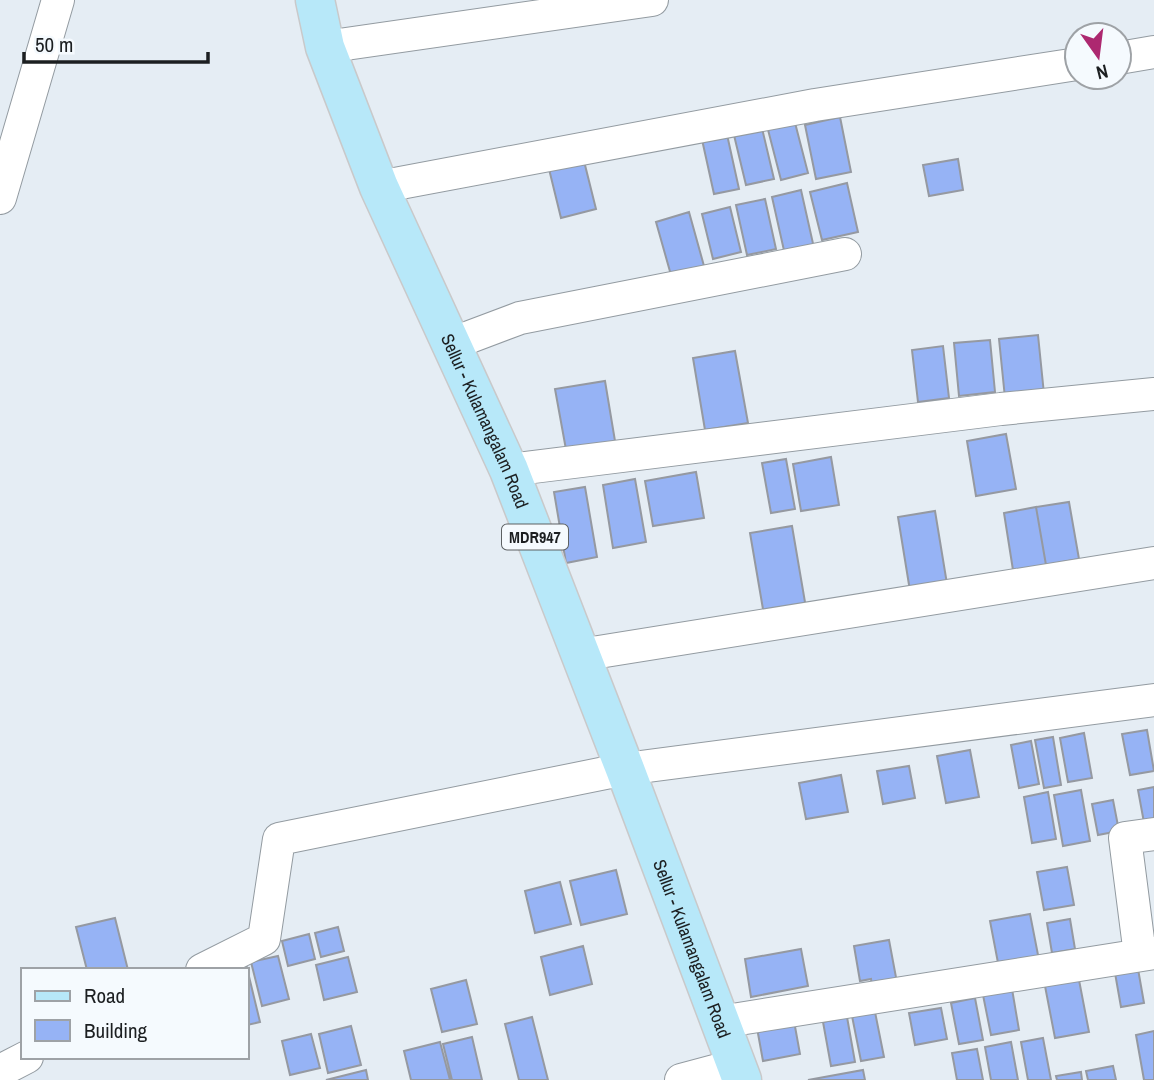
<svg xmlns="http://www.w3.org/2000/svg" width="1154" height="1080" font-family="'Archivo Narrow',sans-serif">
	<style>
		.building { fill: #96b3f5; stroke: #9599a1; stroke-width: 2 }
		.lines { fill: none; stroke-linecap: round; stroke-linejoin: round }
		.minor-casing { stroke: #939ba1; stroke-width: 34 }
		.major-casing { stroke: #c9c9ca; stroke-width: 41 }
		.minor { stroke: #fff; stroke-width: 32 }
		.major { stroke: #b7e8f9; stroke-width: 38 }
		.labels { text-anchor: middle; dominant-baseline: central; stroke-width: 7; stroke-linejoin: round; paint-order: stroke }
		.shield { fill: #f5fafe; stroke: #5d6163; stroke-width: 2 }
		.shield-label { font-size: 16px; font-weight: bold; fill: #1c1f21 }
		.street-label { font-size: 18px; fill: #1c1f21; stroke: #f5fafe }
	</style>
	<rect width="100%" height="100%" fill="#e5edf4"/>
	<!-- building -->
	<path class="building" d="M793 115 808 173 781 180 766 122Z
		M840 117 851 172 816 179 805 125Z
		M761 124 774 179 746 185 733 131Z
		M726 130 739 189 714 194 701 135Z
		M958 159 963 190 929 196 923 165Z
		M584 161 596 209 561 218 549 169Z
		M847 183 858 232 822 240 810 192Z
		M801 190 814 248 785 255 772 197Z
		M765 199 776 249 747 255 736 205Z
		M730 207 741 252 713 259 702 214Z
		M689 212 704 266 671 275 656 222Z
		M1038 335 1044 394 1005 398 999 339Z
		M990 340 995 392 959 396 954 343Z
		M943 346 949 398 918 402 912 350Z
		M735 351 748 423 705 430 693 358Z
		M605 381 616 447 567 455 555 389Z
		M1006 434 1016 489 976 496 967 441Z
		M831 457 839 505 801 511 793 464Z
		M786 459 795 509 771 513 762 463Z
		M696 472 704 518 653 526 645 481Z
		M635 479 646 542 613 548 603 485Z
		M585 487 597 557 566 563 554 492Z
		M1069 502 1079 559 1046 565 1036 507Z
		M1036 507 1046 565 1013 570 1004 513Z
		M935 511 948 590 911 597 898 517Z
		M792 526 806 608 764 615 750 533Z
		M1147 730 1154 771 1130 775 1122 734Z
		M1084 733 1092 778 1068 782 1060 738Z
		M1053 737 1061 785 1044 788 1035 740Z
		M1031 741 1039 784 1019 788 1011 745Z
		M970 750 979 797 946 803 937 756Z
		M909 766 915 798 883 804 877 771Z
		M841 775 848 812 806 819 799 783Z
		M1154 787V826L1145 828 1138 790Z
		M1081 790 1090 841 1063 846 1054 795Z
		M1048 792 1056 839 1032 843 1024 797Z
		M1113 800 1119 831 1098 835 1092 804Z
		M1067 867 1074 905 1044 910 1037 872Z
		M616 870 627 914 581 925 570 881Z
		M560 882 571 924 535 933 525 891Z
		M1030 914 1039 960 999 968 990 921Z
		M115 918 128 970H87L76 927Z
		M1070 919 1075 949 1052 953 1047 923Z
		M338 927 344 951 321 957 315 933Z
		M309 934 315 959 288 966 282 941Z
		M889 940 898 988 873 993 871 979 860 981 854 946Z
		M583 946 592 984 550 995 541 957Z
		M801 949 808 986 751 997 745 959Z
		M278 956 289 999 262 1006 251 962Z
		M348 957 357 992 324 1000 316 965Z
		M246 964 260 1022 247 1025V970H221Z
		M1138 969 1144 1003 1121 1007 1115 973Z
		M466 980 477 1024 442 1032 431 989Z
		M1079 980 1089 1032 1055 1038 1045 986Z
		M1012 989 1019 1030 991 1035 983 995Z
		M975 998 983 1040 959 1044 951 1003Z
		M941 1008 947 1039 915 1045 909 1013Z
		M875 1012 884 1057 861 1061 852 1016Z
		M532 1017 548 1080H519L505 1024Z
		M847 1017 855 1062 831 1066 823 1022Z
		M794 1021 800 1054 763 1061 757 1028Z
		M351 1026 361 1065 328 1073 319 1034Z
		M1154 1031V1080H1144L1136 1035Z
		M311 1034 320 1068 290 1075 282 1041Z
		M472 1037 482 1080H452L443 1044Z
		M1043 1038 1051 1080H1028L1021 1042Z
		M440 1042 450 1080H411L404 1051Z
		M1011 1042 1018 1080H991L985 1047Z
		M977 1049 983 1080H957L952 1053Z
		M1113 1066 1116 1080H1088L1086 1071Z
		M366 1070 368 1080H326Z
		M863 1070 865 1080H808Z
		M1081 1072 1082 1080H1057L1056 1076Z"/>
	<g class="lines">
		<defs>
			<path id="minor" d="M325 47 652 0
				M1119 58 1154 52
				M379 187 815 105 1077 64
				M0 198 58 0
				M451 344 520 318 845 254
				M509 470 1001 409 1154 394
				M580 655 1154 563
				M1140 955 1125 838 1154 834
				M202 970 264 939 279 839 625 769 1154 700
				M720 1022 1154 953
				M0 1071 27 1057
				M681 1080 737 1065"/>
			<g id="major">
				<path id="s1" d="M315 0 325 47 379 187 509 470 625 769 742 1080"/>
			</g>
		</defs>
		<!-- minor casing -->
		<use href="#minor" class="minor-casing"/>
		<!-- major casing -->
		<use href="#major" class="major-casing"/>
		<!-- minor -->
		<use href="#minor" class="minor"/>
		<!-- major -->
		<use href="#major" class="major"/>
	</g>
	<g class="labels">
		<!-- shield labels -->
		<rect class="shield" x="502" y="524.5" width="66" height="25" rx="5"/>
		<g class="shield-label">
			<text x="535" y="537">MDR947</text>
		</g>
		<!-- street labels -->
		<g class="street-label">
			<text stroke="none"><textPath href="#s1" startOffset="455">Sellur - Kulamangalam Road</textPath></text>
			<text stroke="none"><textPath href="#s1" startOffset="1022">Sellur - Kulamangalam Road</textPath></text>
		</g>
	</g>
	<!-- legend -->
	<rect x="21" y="968" width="228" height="91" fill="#f5fafe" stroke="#9ea2a6" stroke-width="2"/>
	<rect x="35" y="991" width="35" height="10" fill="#b7e8f9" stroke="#9ea2a6" stroke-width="2"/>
	<text x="84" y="1003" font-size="21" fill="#1c1f21">Road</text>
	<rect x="35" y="1020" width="35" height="21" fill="#96b3f5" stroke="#9ea2a6" stroke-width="2"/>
	<text x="84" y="1038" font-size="21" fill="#1c1f21">Building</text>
	<!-- north arrow -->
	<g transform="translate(1098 56) rotate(166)"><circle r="33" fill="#f5fafe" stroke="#9ea2a6" stroke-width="2"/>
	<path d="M0-5L12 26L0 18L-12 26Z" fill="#ad2870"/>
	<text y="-10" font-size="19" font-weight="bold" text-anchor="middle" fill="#1c1f21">N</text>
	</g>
	<!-- scale -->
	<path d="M24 52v10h184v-10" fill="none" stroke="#1c1f21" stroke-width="3.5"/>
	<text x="35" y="52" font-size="21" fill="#1c1f21" stroke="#f5fafe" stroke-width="5" paint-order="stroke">50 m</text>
</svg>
